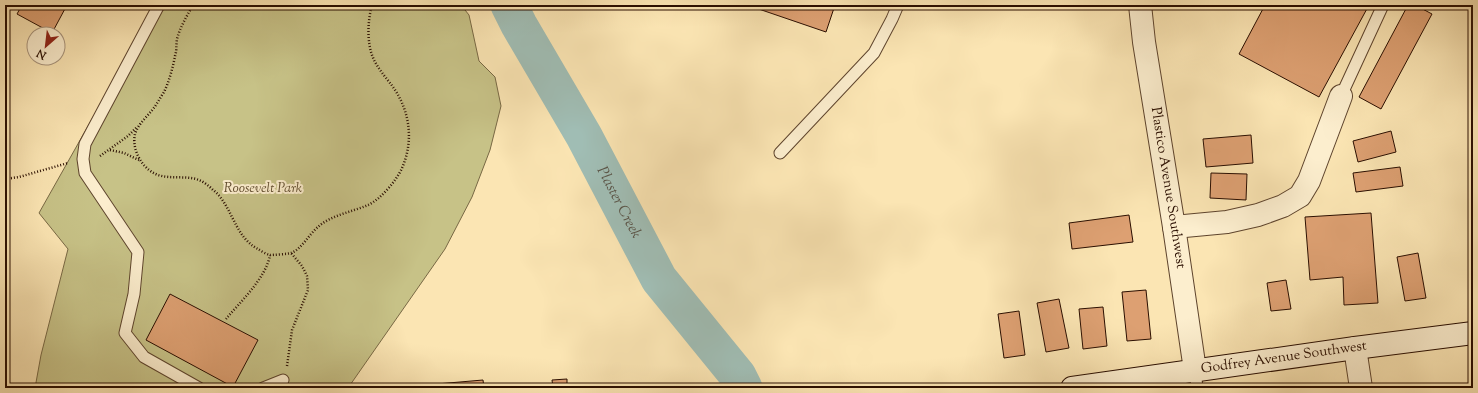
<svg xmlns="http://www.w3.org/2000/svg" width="1478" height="393" font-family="'Sorts Mill Goudy',serif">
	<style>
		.green { fill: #c7c287; stroke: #786844 }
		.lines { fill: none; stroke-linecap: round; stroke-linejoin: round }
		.river { stroke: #a0bdb4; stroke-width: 37 }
		.building { fill: #dda072; stroke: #2a0e00 }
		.lane-casing { stroke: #5e442d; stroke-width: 13 }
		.street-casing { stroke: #5e442d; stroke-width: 24 }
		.secondary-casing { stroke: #2a0e00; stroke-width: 24 }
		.path { stroke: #2a0e00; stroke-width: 2.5; stroke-dasharray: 1 2; stroke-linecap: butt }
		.lane { stroke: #fceece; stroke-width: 11 }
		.street { stroke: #fceece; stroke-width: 22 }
		.secondary { stroke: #fceece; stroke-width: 22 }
		.labels { text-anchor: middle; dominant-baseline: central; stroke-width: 4; stroke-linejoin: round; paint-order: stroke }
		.street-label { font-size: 14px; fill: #2a0e00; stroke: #fceece }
		.park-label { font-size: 14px; font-style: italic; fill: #614d2f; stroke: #fceece }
		.water-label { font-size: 15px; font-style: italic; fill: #595448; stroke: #fceece }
	</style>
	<rect width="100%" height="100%" fill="#fbe5b3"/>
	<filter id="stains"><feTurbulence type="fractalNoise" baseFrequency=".005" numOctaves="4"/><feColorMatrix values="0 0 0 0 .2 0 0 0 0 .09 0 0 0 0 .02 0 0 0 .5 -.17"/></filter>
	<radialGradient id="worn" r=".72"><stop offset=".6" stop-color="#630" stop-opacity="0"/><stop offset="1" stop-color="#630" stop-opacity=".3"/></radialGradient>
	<!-- green -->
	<path class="green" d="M153 5H461L469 15 479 61 495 77 501 106 490 150 472 197 445 249 348 388H35L41 355 68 249 39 213 132 48Z"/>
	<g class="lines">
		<!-- river -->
		<path class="river" id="s1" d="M509 5 519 25 584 136 659 279 738 376 744 388"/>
	</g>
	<!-- building -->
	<path class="building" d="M22 5H67L52 33 17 14Z
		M747 5H835L826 32Z
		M1265 5H1369L1319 97 1239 54Z
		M1408 5H1415L1432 14 1381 109 1359 97Z
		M1391 131 1396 152 1358 162 1353 141Z
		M1251 135 1253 163 1206 167 1203 139Z
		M1400 167 1403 186 1356 192 1353 173Z
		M1211 173 1247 174 1246 200 1210 198Z
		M1371 213 1378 303 1344 305 1343 277 1310 280 1305 217Z
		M1129 215 1133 242 1072 249 1069 223Z
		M1418 253 1426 298 1405 301 1397 257Z
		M1286 280 1291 309 1271 311 1267 283Z
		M1146 290 1151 339 1127 341 1122 292Z
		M170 294 258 340 233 387 146 340Z
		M1059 299 1069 348 1046 352 1037 303Z
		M1103 307 1107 346 1083 349 1079 309Z
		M1019 311 1025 355 1004 358 998 314Z
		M567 379V387L580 386V388H553L552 380Z
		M483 380 484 388H425V385Z"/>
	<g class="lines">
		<defs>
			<path id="lane" d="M159 5 85 144 83 159 85 173 138 252 134 294 125 333 144 357 199 388
				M1341 96 1383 5
				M780 153 874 53 892 19 898 5
				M1195 370 1197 388
				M263 388 283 380"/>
			<g id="street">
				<path id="s2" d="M1140 5 1144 42 1174 227 1195 370"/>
				<path d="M1174 227 1227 222 1258 215 1283 206 1300 196 1309 181 1341 96"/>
				<path d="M1355 348 1361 388"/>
			</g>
			<g id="secondary">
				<path id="s3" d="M1072 388 1355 348 1473 333"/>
			</g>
		</defs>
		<!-- lane casing -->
		<use href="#lane" class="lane-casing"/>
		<!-- street casing -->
		<use href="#street" class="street-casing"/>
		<!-- secondary casing -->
		<use href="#secondary" class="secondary-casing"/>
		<!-- path -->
		<path class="path" d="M193 5C187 16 180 27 177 39 176 45 177 50 175 56 173 67 169 82 164 92 160 98 157 104 153 109 147 117 138 124 135 134 132 147 139 162 149 170 164 182 183 174 199 180 204 182 209 186 213 190 232 204 234 237 258 249 261 251 266 254 270 255 273 255 288 254 291 253 302 249 309 234 318 227 331 215 352 212 368 205 380 200 397 180 402 168 414 141 410 111 393 87 385 76 375 66 371 52 367 37 368 20 372 5
			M110 150 124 153 139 160
			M100 156 128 136 137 127
			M5 179 19 177 68 163
			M226 319C241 301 266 278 270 255
			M287 366 292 330 308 290 307 276 302 266 291 253"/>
		<!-- lane -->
		<use href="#lane" class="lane"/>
		<!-- street -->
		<use href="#street" class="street"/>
		<!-- secondary -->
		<use href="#secondary" class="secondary"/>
	</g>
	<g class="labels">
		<!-- street labels -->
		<g class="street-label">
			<text stroke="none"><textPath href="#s2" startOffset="185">Plastico Avenue Southwest</textPath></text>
			<text stroke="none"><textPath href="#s3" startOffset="214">Godfrey Avenue Southwest</textPath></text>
		</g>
		<!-- park labels -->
		<g class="park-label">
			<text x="263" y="189">Roosevelt Park</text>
		</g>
		<!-- water labels -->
		<g class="water-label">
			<text stroke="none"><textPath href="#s1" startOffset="226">Plaster Creek</textPath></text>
		</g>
	</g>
	<!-- margin -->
	<rect width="1478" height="393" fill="none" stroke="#fbe5b3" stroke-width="20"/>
	<rect x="6" y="6" width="1466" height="381" fill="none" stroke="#2a0e00" stroke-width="2"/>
	<rect x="10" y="10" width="1458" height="373" fill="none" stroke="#2a0e00"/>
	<!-- north arrow -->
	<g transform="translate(46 46) rotate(208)"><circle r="19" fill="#fceece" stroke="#a8947c"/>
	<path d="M0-3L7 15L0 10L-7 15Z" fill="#8f2418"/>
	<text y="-6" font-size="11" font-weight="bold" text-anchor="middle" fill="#2a0e00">N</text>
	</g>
	<rect width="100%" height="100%" filter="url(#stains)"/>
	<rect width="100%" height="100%" fill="url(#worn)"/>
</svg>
